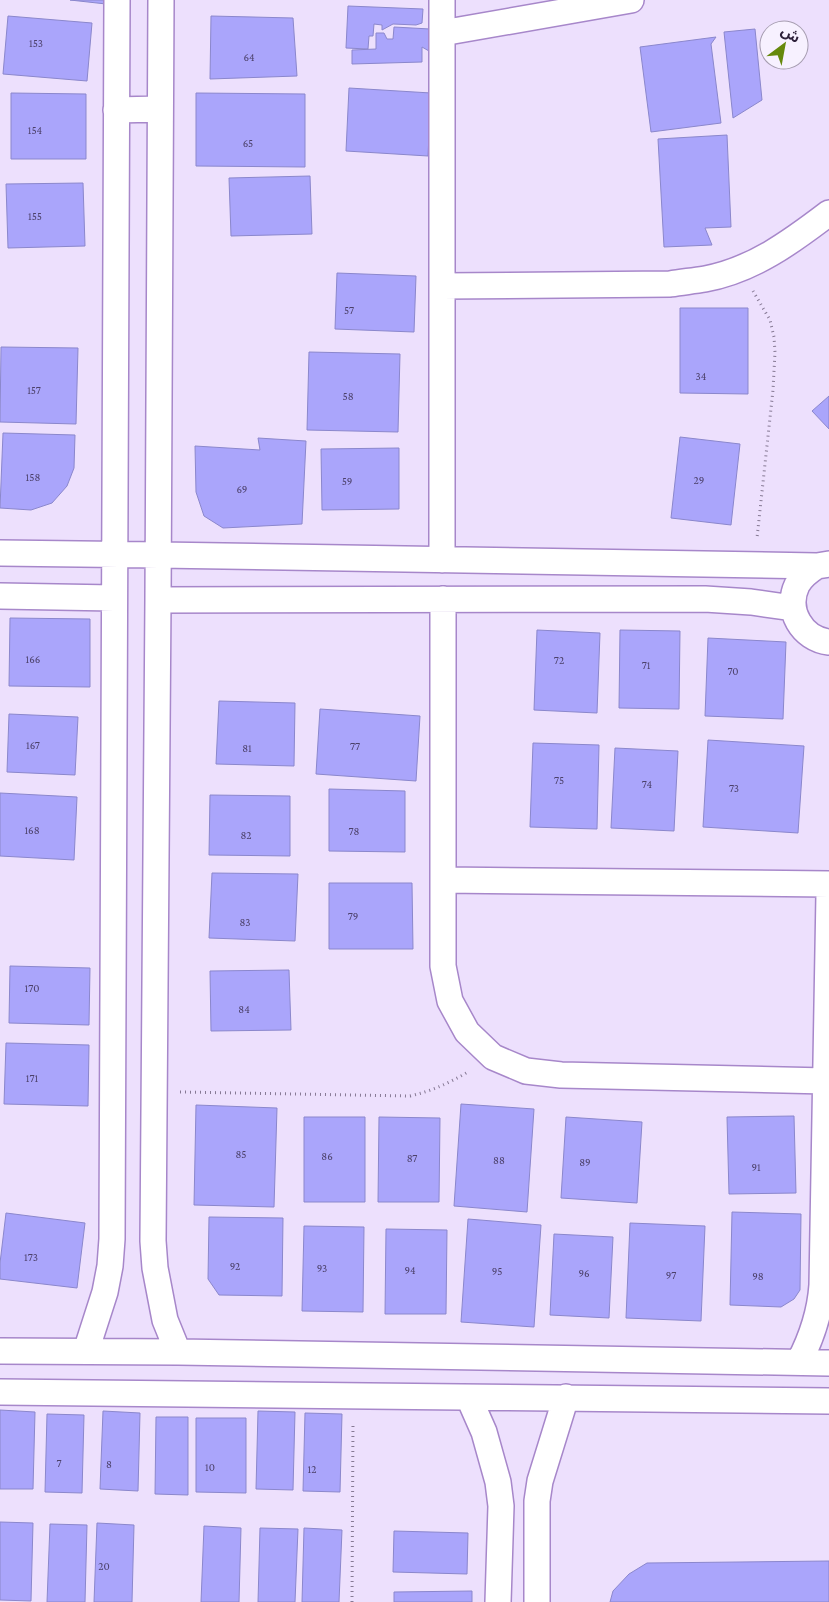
<svg xmlns="http://www.w3.org/2000/svg" width="829" height="1602" font-family="'Crimson Pro','Noto Sans Arabic',serif">
	<style>
		.building { fill: #aaa5fb; stroke: #8b87cc }
		.lines { fill: none; stroke-linecap: round; stroke-linejoin: round }
		.minor-casing { stroke: #a787ca; stroke-width: 28 }
		.path { stroke: #867994; stroke-width: 3; stroke-dasharray: 1 4; stroke-linecap: butt }
		.minor { stroke: #fff; stroke-width: 25 }
		.labels { text-anchor: middle; dominant-baseline: central; stroke-width: 4.5; stroke-linejoin: round; paint-order: stroke }
		.number-label { font-size: 11px; fill: #4c416a }
	</style>
	<rect width="100%" height="100%" fill="#ede0fd"/>
	<!-- building -->
	<path class="building" d="M70 0H106V4Z
		M348 6 423 9 422 23 416 25 393 24 382 30V25L374 24 373 36H369L368 49 346 48Z
		M8 16 92 23 87 81 3 74Z
		M211 16 293 18 297 76 210 79Z
		M394 27 430 29 429 51 422 47V62L352 64V50L376 49V33H384L387 39H393Z
		M755 29 762 100 733 118 724 32Z
		M716 37 711 44 721 123 651 132 640 47Z
		M349 88 431 93 428 156 346 151Z
		M11 93 86 94V159H11Z
		M196 93 305 94V167L196 166Z
		M727 135 731 227 705 228 712 245 664 247 658 139Z
		M310 176 312 234 231 236 229 178Z
		M83 183 85 246 8 248 6 184Z
		M337 273 416 276 414 332 335 329Z
		M680 308H748V394L680 393Z
		M1 347 78 348 76 424 0 422Z
		M309 352 400 354 398 432 307 430Z
		M829 396V429L812 411Z
		M3 433 75 435 74 468 67 486 52 503 31 510 0 508Z
		M680 437 740 444 731 525 671 518Z
		M258 438 306 441 302 524 223 528 204 516 196 492 195 446 260 450Z
		M399 448V509L322 510 321 449Z
		M10 618 90 619V687L9 686Z
		M537 630 600 633 597 713 534 710Z
		M620 630 680 631 679 709 619 708Z
		M708 638 786 642 783 719 705 716Z
		M219 701 295 703 294 766 216 764Z
		M320 709 420 716 416 781 316 774Z
		M9 714 78 717 75 775 7 772Z
		M708 740 804 746 798 833 703 827Z
		M533 743 599 745 597 829 530 827Z
		M615 748 678 751 674 831 611 828Z
		M329 789 405 791V852L329 851Z
		M0 793 77 797 74 860 0 856Z
		M210 795 290 796V856L209 855Z
		M212 873 298 874 295 941 209 938Z
		M329 883H412L413 949H329Z
		M10 966 90 968 89 1025 9 1023Z
		M289 970 291 1030 211 1031 210 971Z
		M6 1043 89 1045 88 1106 4 1104Z
		M461 1104 534 1109 527 1212 454 1206Z
		M196 1105 277 1108 274 1207 194 1205Z
		M794 1116 796 1193 729 1194 727 1117Z
		M304 1117H365V1202H304Z
		M379 1117 440 1118 439 1202H378Z
		M566 1117 642 1122 637 1203 561 1198Z
		M732 1212 801 1214 800 1290 794 1299 781 1307 730 1305Z
		M6 1213 85 1223 77 1288 0 1279V1263Z
		M209 1217 283 1218 282 1296 219 1295 208 1279Z
		M468 1219 541 1225 534 1327 461 1322Z
		M630 1223 705 1226 701 1321 626 1318Z
		M304 1226 364 1227 363 1312 302 1311Z
		M386 1229 447 1230 446 1314H385Z
		M554 1234 613 1237 609 1318 550 1315Z
		M0 1410 35 1412 33 1489H0Z
		M103 1411 140 1413 138 1491 100 1489Z
		M258 1411 295 1412 293 1490 256 1489Z
		M305 1413 342 1414 340 1492 303 1491Z
		M47 1414 84 1415 82 1493 45 1492Z
		M156 1417H188V1495L155 1494Z
		M196 1418H246V1493L196 1492Z
		M0 1522 33 1523 31 1601 0 1600Z
		M97 1523 134 1525 132 1602H94Z
		M50 1524 87 1525 85 1602H47Z
		M204 1526 241 1528 239 1602H201Z
		M260 1528 298 1529 295 1602H258Z
		M304 1528 342 1530 339 1602H302Z
		M394 1531 468 1533 467 1574 393 1572Z
		M829 1561V1602H610L613 1591 629 1574 647 1563Z
		M472 1591V1602H394V1592Z"/>
	<g class="lines">
		<defs>
			<path id="minor" d="M161 0 158 600 153 1241 155 1268 165 1320 178 1352
				M442 0V560
				M442 33 631 0
				M116 110 159 109
				M442 286 670 284C682 282 693 281 705 279 753 270 791 242 829 213
				M0 553 159 555 817 566 829 564
				M817 566C809 571 802 576 797 585 785 610 802 639 829 642
				M0 596 114 598
				M443 599V966L450 1001 467 1032 493 1057 526 1071 561 1075 826 1081
				M158 600 705 599 751 602 793 608
				M443 880 829 884
				M0 1351 178 1352 829 1363
				M86 1351 105 1292 110 1266 112 1239 117 0
				M799 1362C812 1337 820 1314 822 1285L829 894
				M0 1392C276 1396 553 1397 829 1401
				M469 1398 484 1432 498 1482 501 1506 498 1602
				M537 1602V1501L540 1481 566 1397"/>
		</defs>
		<!-- minor casing -->
		<use href="#minor" class="minor-casing"/>
		<!-- path -->
		<path class="path" d="M753 291 770 320 774 337 775 352 773 390 757 538
			M180 1092 410 1096C432 1091 449 1083 468 1072
			M352 1602 353 1423"/>
		<!-- minor -->
		<use href="#minor" class="minor"/>
	</g>
	<g class="labels">
		<!-- number labels -->
		<g class="number-label">
			<text x="36" y="43">153</text>
			<text x="249" y="57">64</text>
			<text x="35" y="130">154</text>
			<text x="248" y="143">65</text>
			<text x="35" y="216">155</text>
			<text x="349" y="310">57</text>
			<text x="701" y="376">34</text>
			<text x="34" y="390">157</text>
			<text x="348" y="396">58</text>
			<text x="33" y="477">158</text>
			<text x="699" y="480">29</text>
			<text x="347" y="481">59</text>
			<text x="242" y="489">69</text>
			<text x="33" y="659">166</text>
			<text x="559" y="660">72</text>
			<text x="646" y="665">71</text>
			<text x="733" y="671">70</text>
			<text x="33" y="745">167</text>
			<text x="355" y="746">77</text>
			<text x="247" y="748">81</text>
			<text x="559" y="780">75</text>
			<text x="647" y="784">74</text>
			<text x="734" y="788">73</text>
			<text x="32" y="830">168</text>
			<text x="354" y="831">78</text>
			<text x="246" y="835">82</text>
			<text x="353" y="916">79</text>
			<text x="245" y="922">83</text>
			<text x="32" y="988">170</text>
			<text x="244" y="1009">84</text>
			<text x="32" y="1078">171</text>
			<text x="241" y="1154">85</text>
			<text x="327" y="1156">86</text>
			<text x="412" y="1158">87</text>
			<text x="499" y="1160">88</text>
			<text x="585" y="1162">89</text>
			<text x="756" y="1167">91</text>
			<text x="31" y="1257">173</text>
			<text x="235" y="1266">92</text>
			<text x="322" y="1268">93</text>
			<text x="410" y="1270">94</text>
			<text x="497" y="1271">95</text>
			<text x="584" y="1273">96</text>
			<text x="671" y="1275">97</text>
			<text x="758" y="1276">98</text>
			<text x="59" y="1463">7</text>
			<text x="109" y="1464">8</text>
			<text x="210" y="1467">10</text>
			<text x="312" y="1469">12</text>
			<text x="104" y="1566">20</text>
		</g>
	</g>
	<!-- north arrow -->
	<g transform="translate(784 45) rotate(32)"><circle r="24" fill="#f7f1ff" stroke="#a69db0"/>
	<path d="M0-4L9 19L0 12L-9 19Z" fill="#66890c"/>
	<text y="-8" font-size="14" font-weight="bold" text-anchor="middle" fill="#2d203a">ش</text>
	</g>
</svg>
